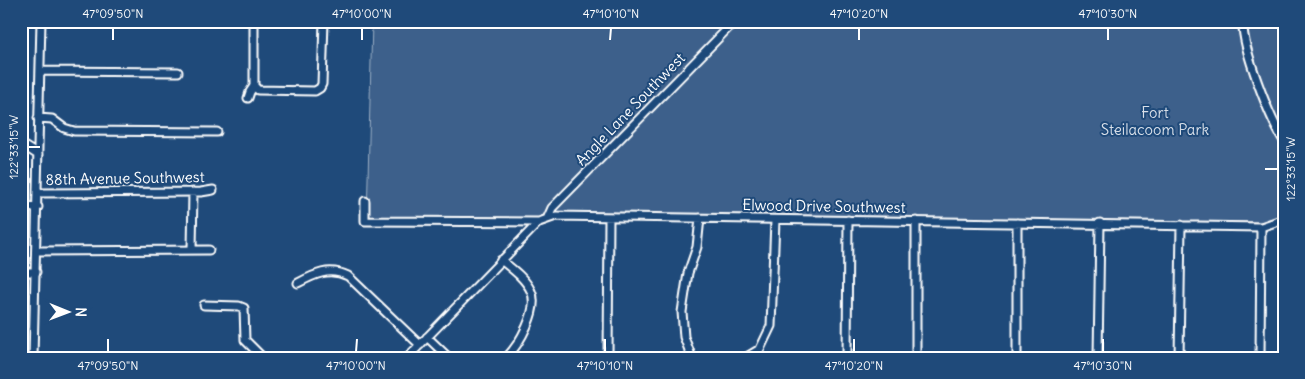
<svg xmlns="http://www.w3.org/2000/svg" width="1305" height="379" font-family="Delius,sans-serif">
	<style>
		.green { fill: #3c618b; stroke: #9eb0c5 }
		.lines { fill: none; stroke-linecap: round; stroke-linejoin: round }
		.minor-casing { stroke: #fff; stroke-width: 11 }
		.minor { stroke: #1f4a7a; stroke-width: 7 }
		.ticks { fill: none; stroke: #fff; stroke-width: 2 }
		.labels { text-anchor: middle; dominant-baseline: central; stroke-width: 4; stroke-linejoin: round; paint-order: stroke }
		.street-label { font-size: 15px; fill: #fff; stroke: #1f4a7a }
		.park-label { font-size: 15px; fill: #d8dfe8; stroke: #1f4a7a }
		.neatline { fill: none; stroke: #fff; stroke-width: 2 }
		.ticks-label { font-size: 12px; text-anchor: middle; fill: #fff }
	</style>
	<rect width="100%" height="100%" fill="#1f4a7a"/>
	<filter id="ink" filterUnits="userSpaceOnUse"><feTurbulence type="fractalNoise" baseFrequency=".02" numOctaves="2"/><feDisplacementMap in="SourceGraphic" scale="10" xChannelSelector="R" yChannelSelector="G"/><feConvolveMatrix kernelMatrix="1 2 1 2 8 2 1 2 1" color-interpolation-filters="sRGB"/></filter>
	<g filter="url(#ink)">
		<!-- green -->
		<path class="green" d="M372 21H1284V213L1267 222 367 219Z"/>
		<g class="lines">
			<defs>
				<path id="minor" d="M1243 21C1241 46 1270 119 1284 141
					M40 71 178 72
					M254 86 258 90 315 91 320 88 322 84 324 21
					M248 98 250 92 254 86V21
					M38 118 52 119 64 128 74 131 217 132
					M21 144 38 155
					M38 193 201 192 213 190
					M365 201V221L539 222 556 216 1261 227 1284 219
					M21 207H38
					M548 217 552 208 735 21
					M192 249 193 192
					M37 251 209 250
					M501 260C511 268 525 278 531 291 540 309 519 345 506 358
					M21 272H36
					M298 283C315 274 329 267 348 276L420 345
					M204 305 239 306 244 308 245 340 263 358
					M427 337 449 358
					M33 358 41 21
					M407 358 539 222
					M608 358 609 217
					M692 358 684 337 682 312 688 273 697 247 700 218
					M745 358 760 349 771 326 775 220
					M847 358 848 220
					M916 358V221
					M1017 358V223
					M1098 358 1100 223
					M1179 358 1181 225
					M1260 358 1261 227"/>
			</defs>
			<!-- minor casing -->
			<use href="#minor" class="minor-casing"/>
			<!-- minor -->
			<use href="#minor" class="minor"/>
		</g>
	</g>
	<!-- ticks -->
	<path class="ticks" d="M113 40V28M362 40V28M610 40 611 28M859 40V28M1108 40V28M28 147H40M1265 169H1278M108 352V339M356 352 357 339M605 352V339M854 352V339M1103 352V339"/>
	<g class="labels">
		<!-- street labels -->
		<g class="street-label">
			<text transform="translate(630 109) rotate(-46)">Angle Lane Southwest</text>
			<text transform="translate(125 178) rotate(-1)">88th Avenue Southwest</text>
			<text transform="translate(824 206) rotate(1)">Elwood Drive Southwest</text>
		</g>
		<!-- park labels -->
		<g class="park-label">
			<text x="1155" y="112">Fort<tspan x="1155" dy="17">Steilacoom Park</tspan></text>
		</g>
	</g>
	<!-- margin -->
	<rect width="1305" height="379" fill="none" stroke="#1f4a7a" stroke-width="55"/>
	<!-- north arrow -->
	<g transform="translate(68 312) rotate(91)" stroke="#1f4a7a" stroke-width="4" paint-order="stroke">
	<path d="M0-4L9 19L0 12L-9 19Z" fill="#ffffff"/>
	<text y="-8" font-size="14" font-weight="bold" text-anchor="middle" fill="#ffffff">N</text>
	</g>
	<rect x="28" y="28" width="1250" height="324" class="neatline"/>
	<g class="ticks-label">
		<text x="113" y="18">47°09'50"N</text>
		<text x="362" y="18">47°10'00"N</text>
		<text x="611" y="18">47°10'10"N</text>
		<text x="859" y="18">47°10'20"N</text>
		<text x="1108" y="18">47°10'30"N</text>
		<text transform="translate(14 147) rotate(-90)" y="4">122°33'15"W</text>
		<text transform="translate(1291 169) rotate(-90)" y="4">122°33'15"W</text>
		<text x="108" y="370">47°09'50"N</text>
		<text x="356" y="370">47°10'00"N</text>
		<text x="605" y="370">47°10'10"N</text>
		<text x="854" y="370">47°10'20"N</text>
		<text x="1103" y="370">47°10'30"N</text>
	</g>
</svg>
